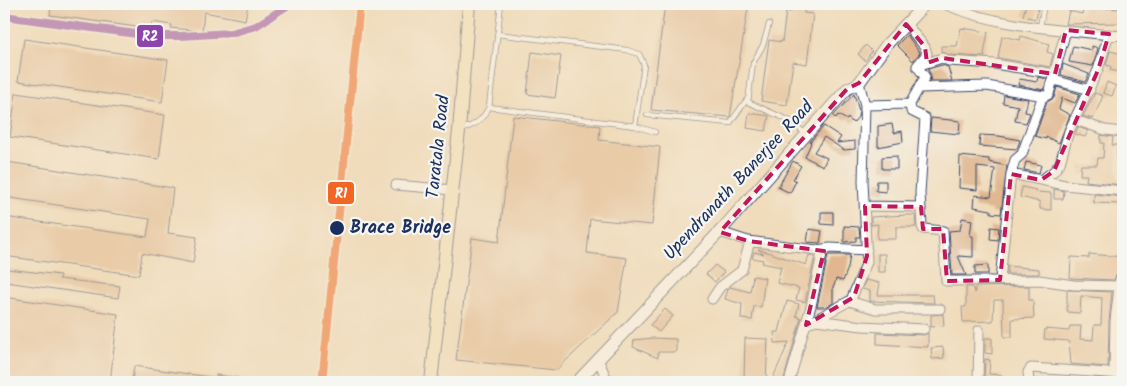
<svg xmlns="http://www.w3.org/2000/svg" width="1127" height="386" font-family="Kalam,sans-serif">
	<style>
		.building { fill: #e0b790 }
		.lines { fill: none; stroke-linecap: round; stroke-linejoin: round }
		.service-casing { stroke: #3b496c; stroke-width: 6 }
		.minor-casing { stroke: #3b496c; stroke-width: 11 }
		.tertiary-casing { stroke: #3b496c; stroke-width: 13 }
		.secondary-casing { stroke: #3b496c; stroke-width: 14 }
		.service { stroke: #fff; stroke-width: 4.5 }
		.minor { stroke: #fff; stroke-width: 9 }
		.tertiary { stroke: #fff; stroke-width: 11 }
		.secondary { stroke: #f6e9c3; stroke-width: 12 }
		.rail-1-casing { stroke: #f6f6f2; stroke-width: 11 }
		.rail-2-casing { stroke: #f6f6f2; stroke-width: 11 }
		.rail-1 { stroke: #f26522; stroke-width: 8 }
		.rail-2 { stroke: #8e44ad; stroke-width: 8 }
		.marked { fill: none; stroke: #c2185b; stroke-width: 4; stroke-dasharray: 10 6; stroke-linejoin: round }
		.stop-dot { fill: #1b2f5e; stroke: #f6f6f2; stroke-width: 2 }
		.labels { text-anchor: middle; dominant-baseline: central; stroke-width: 4.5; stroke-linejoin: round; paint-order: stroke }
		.street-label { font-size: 18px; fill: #1b2f5e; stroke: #f6f6f2 }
		.stop-label { font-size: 18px; font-weight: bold; fill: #1b2f5e; stroke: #f6f6f2; text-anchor: start }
		.line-badge { stroke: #f6f6f2; stroke-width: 2 }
		.badge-label { font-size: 14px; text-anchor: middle; font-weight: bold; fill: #fff }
	</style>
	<rect width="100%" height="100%" fill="#f6f6f2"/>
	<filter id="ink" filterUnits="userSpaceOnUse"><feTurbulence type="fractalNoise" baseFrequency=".02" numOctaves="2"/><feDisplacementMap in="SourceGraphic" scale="10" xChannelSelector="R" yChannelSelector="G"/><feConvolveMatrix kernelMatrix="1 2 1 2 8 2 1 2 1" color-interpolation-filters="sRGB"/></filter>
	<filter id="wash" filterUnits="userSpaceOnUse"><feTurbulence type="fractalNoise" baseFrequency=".0096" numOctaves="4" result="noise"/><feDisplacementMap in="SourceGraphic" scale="20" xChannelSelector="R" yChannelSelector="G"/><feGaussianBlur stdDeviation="1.12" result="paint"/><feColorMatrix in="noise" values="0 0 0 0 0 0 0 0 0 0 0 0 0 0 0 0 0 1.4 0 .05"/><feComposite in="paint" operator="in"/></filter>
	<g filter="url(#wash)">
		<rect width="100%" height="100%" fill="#f0dcbb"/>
		<g id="blocks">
			<!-- building -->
			<path class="building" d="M51 4H127L144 6V4H248L245 20 204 12 202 31 171 28 172 25 152 22 151 29 50 15Z
				M665 4H716L748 8 730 117 651 110Z
				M1026 4H1039L1036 19 1023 16Z
				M1085 4H1103V8L1121 9V23L1066 24 1069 11 1082 14Z
				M791 8 804 9V13L813 14 807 64 793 62 787 105 761 101 769 40 782 42 786 11 791 12Z
				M961 28 988 32 984 54 985 57 950 55 941 52V46H957Z
				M907 35 920 53 913 61 897 45Z
				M1002 36 1020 40 1021 36 1049 44 1047 52 1053 54 1050 67 998 58Z
				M24 39 168 60 162 102 18 81Z
				M866 45 872 51 865 61 858 54Z
				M1073 46 1092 50V46L1098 48 1093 66 1069 62Z
				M1110 51 1123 54 1120 72 1110 70 1111 66 1106 65Z
				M532 52 561 56 555 98 527 94Z
				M1063 64 1089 74 1085 82 1061 75Z
				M942 65 948 67 952 81H930L931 76 928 69Z
				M1038 77 1047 79 1044 90 1018 85 1020 79 1037 82Z
				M1107 82 1116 86 1112 96 1103 93Z
				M1057 87 1080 94 1075 103 1062 98 1059 109 1070 115 1059 143 1046 137V139L1035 136 1047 102 1054 98Z
				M16 93 165 115 159 159 10 137Z
				M1095 93 1103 96 1093 119 1083 116Z
				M854 94 859 111 858 117 853 123 848 118 847 120 838 115 836 118 833 116Z
				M1004 95 1028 99 1025 112 1030 113 1026 123 1015 121 1018 106 1003 103Z
				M749 113 769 116 766 131 747 128Z
				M513 116 600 126 599 140 660 147 652 225 590 219 587 253 627 258 618 312 556 370 456 360 472 238 499 242Z
				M931 118 960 121 959 134 930 131Z
				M892 124 894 133 902 131 903 142 878 147V126Z
				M824 126 841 137 837 143 855 141V149L844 150 824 137 814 152 827 158 823 166 805 157 811 143 810 142Z
				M1078 127 1088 131 1085 137 1075 134Z
				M980 135 999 136 1020 140 1017 149 979 146Z
				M1101 135 1113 137 1112 145H1117V172L1118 179H1122V185L1086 181 1087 175H1080L1081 165H1097L1098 158H1103L1104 143H1101Z
				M897 156V169H882V157Z
				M960 156 989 159V162L1007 166 1001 214 991 213V210L974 207 975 195 991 197 995 169 977 167V190L959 188Z
				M793 161 801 166 793 179 796 181 790 193 778 187Z
				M7 162 173 188 168 233 197 237 193 263 142 253 139 275 4 256V217L147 237 150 219 4 197Z
				M1026 162 1041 165 1039 173 1024 170Z
				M877 181H886V192L876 191Z
				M1022 187 1036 190 1035 192 1051 193V210L1040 209V202L1020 197Z
				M1054 189 1064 191 1063 199H1054Z
				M1094 194 1123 197V204L1094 203Z
				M821 212H833V225L821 224Z
				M907 215H915L916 227H896V239H877L878 224 871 225V217Z
				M962 218 972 220 970 236H973V257L958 256 966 275H952L949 231 960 230Z
				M844 226 859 227 860 237H856V241L844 242Z
				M991 227 999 228 998 240 990 239Z
				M809 229 822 231 820 243 807 242Z
				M758 249 806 265 809 255 815 256 805 302 796 300 799 288 777 283 781 267 762 263 763 260 752 258 754 252 764 254Z
				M878 254H885V272H878Z
				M1089 254 1123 257V271L1116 274 1114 280 1070 278 1071 257 1089 258Z
				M828 255H850L848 268 843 281 836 279 834 286H833V303L826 307H817Z
				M715 265 724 272 715 282 706 274Z
				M988 265V274H975V266Z
				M1008 266 1039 269V274H1007Z
				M7 269 60 275 59 279 120 286 118 298 6 282Z
				M753 276 765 278 761 307 754 306 752 320 741 319 742 304 725 299 728 289 730 287 750 292Z
				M866 280 880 283 878 295H933L934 303 870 301V291L862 289Z
				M1029 286V300H1033L1034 318 1012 319V337H1004L1003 300H994L993 321 963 322 962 307H966V287H972L975 293V287Z
				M1067 290 1112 292 1109 321 1108 367 1071 364 1069 341 1044 339 1045 329 1069 331 1070 326H1081L1080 339 1093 340 1094 325H1101L1102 298 1081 296 1080 313 1067 312Z
				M4 297 118 314 110 382H31L4 378Z
				M787 301 799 304 796 316 801 318 783 382H771L789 342 775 343 774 332H779Z
				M1123 305V368H1120Z
				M665 309 673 316 659 332 650 325Z
				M943 314 944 326 931 327V315Z
				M877 333 924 335 928 333V347L877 344Z
				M653 338 676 339V352H658V358L633 347 634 340Z
				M745 338 768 339 766 382H744Z
				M985 338H992V354L985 353Z
				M943 347 944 358 932 359 931 348Z
				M985 359 990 360 989 374 1002 375V382H984Z
				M134 366 216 378V375L239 378V382H132Z
				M1091 378 1119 380V382H1091Z"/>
		</g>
	</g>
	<g filter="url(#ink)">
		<use href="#blocks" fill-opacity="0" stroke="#3b496c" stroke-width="1"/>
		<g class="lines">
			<defs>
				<path id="service" d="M769 24 763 45 753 63 748 102 788 120 805 133
					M1040 27 1044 4
					M497 34 627 50 639 54 644 65 635 126
					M489 107 635 126 655 132
					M647 115 730 123 748 98
					M460 130C475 125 482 121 489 107L501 4"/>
				<path id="minor" d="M944 4C1001 28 1062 30 1123 36
					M917 66 942 58 949 61 995 64 1055 74
					M1054 80 1090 90
					M919 88 987 86 1044 96
					M910 104 911 111 925 118 920 193 922 226 923 229 943 231 946 281 1039 280 1074 285 1119 286
					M865 105 910 104 925 77 917 66 927 54 925 47 906 24
					M1075 120 1105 130 1123 132
					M1123 144V172
					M1011 174 1065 185 1123 191
					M1041 180 1054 171 1060 163 1069 131 1098 70 1109 34
					M396 185 453 190
					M865 206 921 207
					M720 232 748 241 817 250 822 254 811 306 789 382
					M817 250 830 248 867 250
					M1000 280 1011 174 1015 160 1022 154 1042 98 1049 94 1066 30
					M712 299 720 287 742 270 750 241
					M849 301 875 309H940
					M816 320 862 326 924 329
					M806 325 851 300 867 262 863 181 865 105 859 83
					M598 359 608 382
					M1114 374 1115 321 1120 279 1123 277
					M628 382H643
					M978 382 979 330
					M1029 382 1028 372 1031 368 1123 374"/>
				<path id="tertiary" d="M577 382 723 228 847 89 859 83 887 44 925 4"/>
				<path id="secondary" d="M431 382 459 131 469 4"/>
			</defs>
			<!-- service casing -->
			<use href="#service" class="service-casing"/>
			<!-- minor casing -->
			<use href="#minor" class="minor-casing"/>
			<!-- tertiary casing -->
			<use href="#tertiary" class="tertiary-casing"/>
			<!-- secondary casing -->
			<use href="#secondary" class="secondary-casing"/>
			<!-- service -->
			<use href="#service" class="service"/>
			<!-- minor -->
			<use href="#minor" class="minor"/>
			<!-- tertiary -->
			<use href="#tertiary" class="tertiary"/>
			<!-- secondary -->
			<use href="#secondary" class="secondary"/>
			<defs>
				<path id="rail-1" d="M322 382 360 4"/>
				<path id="rail-2" d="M4 16 151 36H181L231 33 256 26 290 4"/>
			</defs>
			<!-- rail-1 casing -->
			<use href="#rail-1" class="rail-1-casing"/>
			<!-- rail-2 casing -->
			<use href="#rail-2" class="rail-2-casing"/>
			<!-- rail-1 -->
			<use href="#rail-1" class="rail-1"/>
			<!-- rail-2 -->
			<use href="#rail-2" class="rail-2"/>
		</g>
	</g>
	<!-- marked area -->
	<path d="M0 0H1127V386H0ZM906 24 925 47 927 63 942 58 1055 74 1066 30 1109 34 1098 70 1054 171 1041 180 1011 174 1000 280 947 281 943 229H923L921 207 865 206 867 256 854 297 806 325 824 251 748 241 720 232 847 89 859 83Z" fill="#f0dcbb" fill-opacity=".55" fill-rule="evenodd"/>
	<path class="marked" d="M906 24 925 47 927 63 942 58 1055 74 1066 30 1109 34 1098 70 1054 171 1041 180 1011 174 1000 280 947 281 943 229H923L921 207 865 206 867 256 854 297 806 325 824 251 748 241 720 232 847 89 859 83Z"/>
	<!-- markers -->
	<circle class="stop-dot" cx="337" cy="228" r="8"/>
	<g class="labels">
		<!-- street labels -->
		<g class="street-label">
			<text transform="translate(439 147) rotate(-84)">Taratala Road</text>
			<text transform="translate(739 181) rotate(-47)">Upendranath Banerjee Road</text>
		</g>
		<!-- stop labels -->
		<g class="stop-label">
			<text x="350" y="228">Brace Bridge</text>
		</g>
	</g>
	<g class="line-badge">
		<rect x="136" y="24" width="28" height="24" rx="5" fill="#8e44ad"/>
		<rect x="327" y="181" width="28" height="24" rx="5" fill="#f26522"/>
	</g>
	<g class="badge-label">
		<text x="150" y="41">R2</text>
		<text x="341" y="198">R1</text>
	</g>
	<!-- margin -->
	<rect width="1127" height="386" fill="none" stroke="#f6f6f2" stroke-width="20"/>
</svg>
